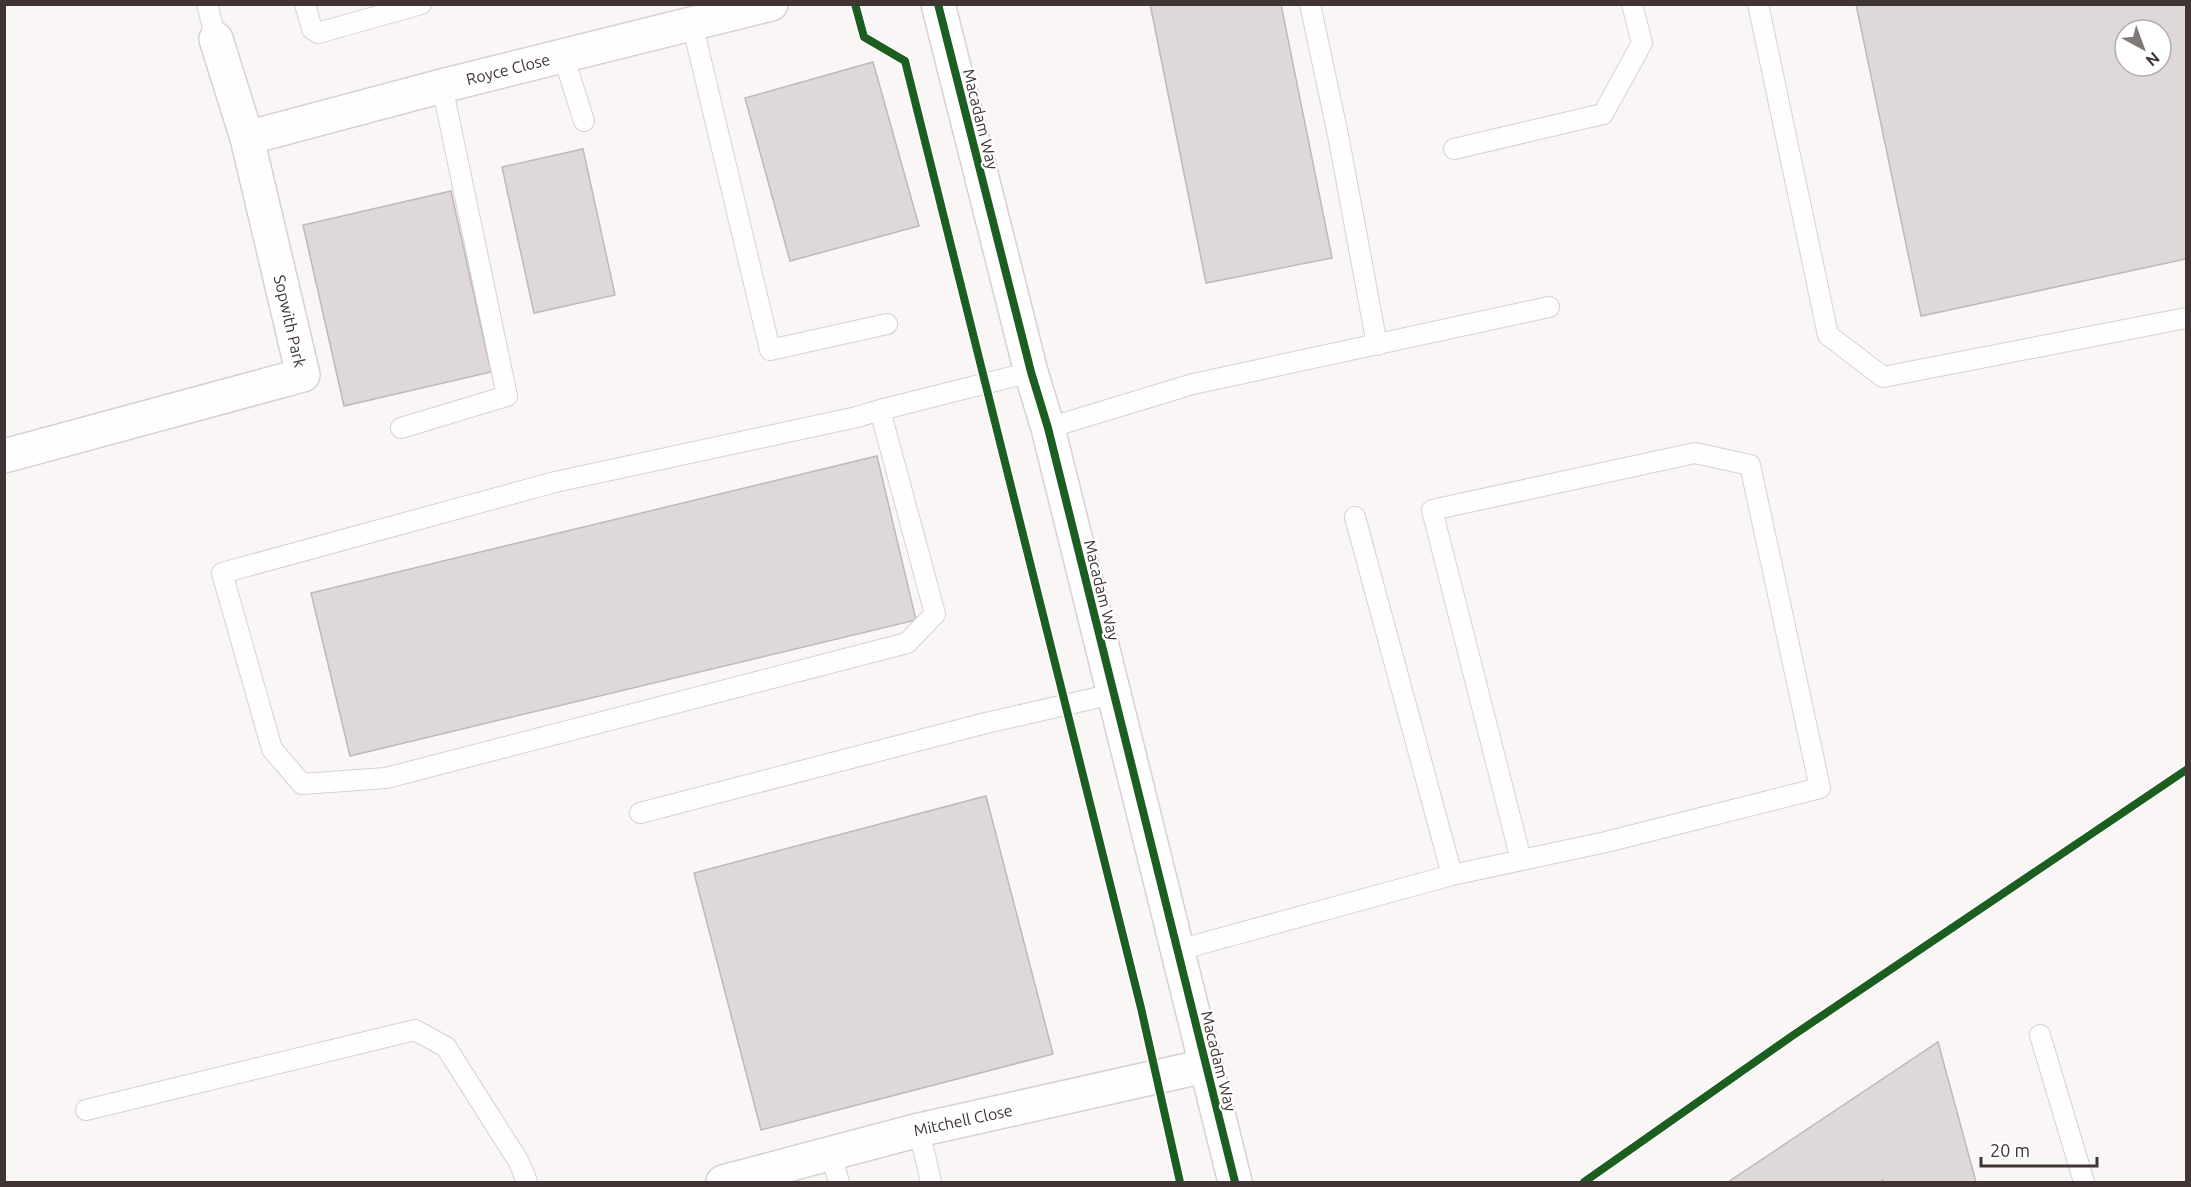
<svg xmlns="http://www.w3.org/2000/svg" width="2191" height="1187" font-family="Ubuntu,sans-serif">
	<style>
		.building { fill: #dfd8d8; stroke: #bfb8b8; stroke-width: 1.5; fill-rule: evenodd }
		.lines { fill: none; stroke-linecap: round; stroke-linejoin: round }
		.lane-casing { stroke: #d8d1d1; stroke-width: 22 }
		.street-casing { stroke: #d8d1d1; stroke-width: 36 }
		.lane { stroke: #fefefe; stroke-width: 20 }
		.street { stroke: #fefefe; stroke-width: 33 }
		.cycleway-casing { stroke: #fff; stroke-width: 11 }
		.cycleway { stroke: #1b5e20; stroke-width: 8 }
		.labels { text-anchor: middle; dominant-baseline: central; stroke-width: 4.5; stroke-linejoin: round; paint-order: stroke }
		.street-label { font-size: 16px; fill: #403434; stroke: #fff }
	</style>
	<rect width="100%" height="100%" fill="#faf6f6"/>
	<!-- building -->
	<path class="building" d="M1150 4H1281L1332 258 1206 283Z
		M1856 4H2186V259L1921 316ZM2125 30H2161V66H2125Z
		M873 62 919 226 790 261 745 98Z
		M583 149 615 295 534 313 502 167Z
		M451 191 491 372 344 406 303 225Z
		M877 456 916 620 350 756 311 593Z
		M986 796 1053 1054 761 1130 694 873Z
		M1938 1042 1976 1182H1883V1180L1879 1182H1728Z"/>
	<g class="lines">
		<defs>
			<path id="lane" d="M207 4 216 39
				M305 4 312 29 318 33 421 4
				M1310 4 1339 140 1377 345
				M1758 4 1828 335 1883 377 2186 318
				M692 23 770 350 887 324
				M563 55 584 121
				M1454 149 1603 114 1642 43 1632 4
				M880 410 935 614 907 643 386 778 302 784 272 749 222 573 555 482 857 417 880 410 1031 372
				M401 428 507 396 442 86
				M1048 428 1193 384 1549 307
				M1355 517 1452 875
				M640 813 986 723 1113 694
				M1178 950 1452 875 1606 842 1820 788 1750 465 1695 453 1432 510 1521 860
				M2040 1035 2084 1182
				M86 1110 415 1030 446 1047 519 1162 527 1182
				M919 1130 931 1182
				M830 1152 839 1182"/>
			<path id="street" d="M938 4 1031 372 1048 428 1235 1182
				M247 138 442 86 771 4
				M4 456 303 375 247 138 216 39
				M723 1182 919 1130 1205 1066"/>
		</defs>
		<!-- lane casing -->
		<use href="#lane" class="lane-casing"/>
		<!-- street casing -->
		<use href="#street" class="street-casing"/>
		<!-- lane -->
		<use href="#lane" class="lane"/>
		<!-- street -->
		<use href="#street" class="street"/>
		<defs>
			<path id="cycleway" d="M855 4 864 37 905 61 1141 1008 1180 1182
				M938 4 1031 372 1048 428 1235 1182
				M1584 1182 1792 1036 2186 770"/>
		</defs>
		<!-- cycleway casing -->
		<use href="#cycleway" class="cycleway-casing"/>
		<!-- cycleway -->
		<use href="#cycleway" class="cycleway"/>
	</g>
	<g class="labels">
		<!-- street labels -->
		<g class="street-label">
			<text transform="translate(508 69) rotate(-14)">Royce Close</text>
			<text transform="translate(981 119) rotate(76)">Macadam Way</text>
			<text transform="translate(290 321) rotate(77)">Sopwith Park</text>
			<text transform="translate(1102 590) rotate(76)">Macadam Way</text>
			<text transform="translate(1219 1061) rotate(76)">Macadam Way</text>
			<text transform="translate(963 1120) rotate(-12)">Mitchell Close</text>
		</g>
	</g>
	<!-- border -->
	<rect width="2191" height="1187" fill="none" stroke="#403434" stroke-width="12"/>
	<!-- north arrow -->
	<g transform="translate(2143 48) rotate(139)"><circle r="28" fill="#ffffff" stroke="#b3aeae" stroke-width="1.5"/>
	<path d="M0-4.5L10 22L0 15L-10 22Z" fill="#817878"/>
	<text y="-9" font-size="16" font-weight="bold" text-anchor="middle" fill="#403434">N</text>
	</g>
	<!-- scale -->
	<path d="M1981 1157v9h116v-9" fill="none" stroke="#403434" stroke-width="3"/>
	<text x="1990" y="1157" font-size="18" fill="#403434" stroke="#ffffff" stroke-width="4.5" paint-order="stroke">20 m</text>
</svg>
